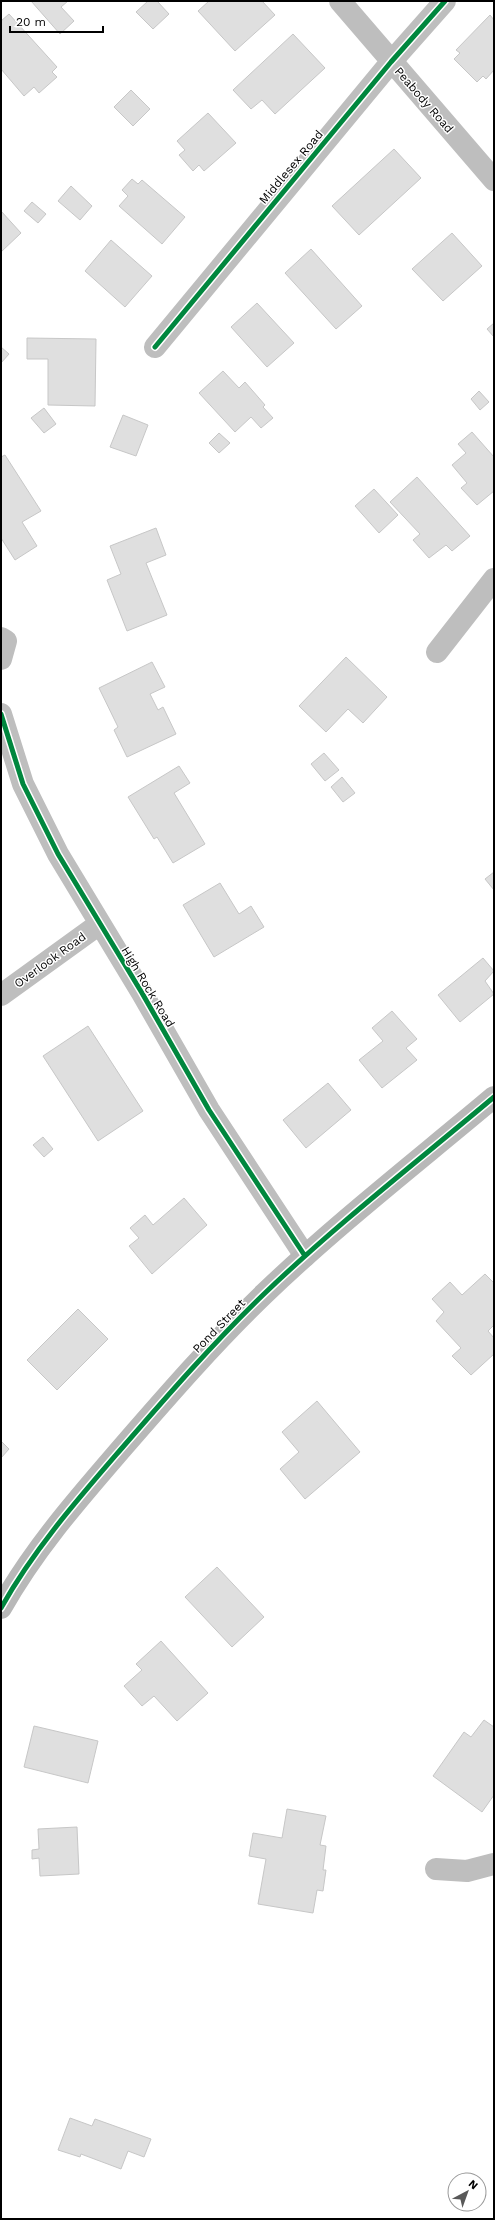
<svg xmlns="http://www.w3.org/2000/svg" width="495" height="2220" font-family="'Work Sans',sans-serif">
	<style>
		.building { fill: #dfdfdf; stroke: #c7c7c7 }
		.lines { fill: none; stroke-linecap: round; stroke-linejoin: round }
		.street { stroke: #bebebe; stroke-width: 22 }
		.secondary { stroke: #b8b8b8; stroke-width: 22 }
		.cycleway-casing { stroke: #fff; stroke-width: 8 }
		.cycleway { stroke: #00873e; stroke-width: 5 }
		.labels { text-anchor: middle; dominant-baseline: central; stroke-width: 3; stroke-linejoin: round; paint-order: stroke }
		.street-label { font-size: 12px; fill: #000; stroke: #fff }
	</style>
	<rect width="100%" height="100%" fill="#fff"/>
	<!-- building -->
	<path class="building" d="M31 1H68L61 7 74 21 60 34Z
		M148 1H157L169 14 153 29 136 12Z
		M209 1H262L275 15 235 51 198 11Z
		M9 14 57 67 52 72 57 77 39 93 34 87 24 96 1 69V21Z
		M490 15 494 20V70L486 79 483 76 477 82 454 59 460 53 456 50Z
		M293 34 325 68 275 114 262 100 251 109 233 90Z
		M131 90 150 109 133 126 114 107Z
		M208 113 236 143 204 171 199 165 193 171 179 155 185 150 177 141Z
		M394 149 421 178 359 235 332 206Z
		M132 179 138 184 142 180 185 217 162 244 119 206 128 196 122 190Z
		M71 186 92 206 80 220 58 201Z
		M32 202 46 214 38 223 24 211Z
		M1 211 21 233 1 252Z
		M452 233 482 266 443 301 412 269Z
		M111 240 152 276 125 307 85 271Z
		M311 249 362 306 336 329 285 273Z
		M257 303 294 343 267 367 231 327Z
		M494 323V337L487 329Z
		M27 338 96 339 95 406 48 405V359H27Z
		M1 347 9 354 1 363Z
		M223 371 239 388 245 382 265 405 263 407 273 418 261 428 251 417 235 432 199 393Z
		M479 391 489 402 480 410 471 399Z
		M44 408 56 424 44 433 31 418Z
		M123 415 148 425 136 456 110 447Z
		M472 432 494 457V491L477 505 461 488 467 483 452 465 466 453 458 444Z
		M219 433 230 443 219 453 209 443Z
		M5 455 41 511 22 522 37 546 15 560 1 538V457Z
		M417 477 470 536 452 551 446 545 429 558 413 540 420 534 390 502Z
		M374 489 398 515 379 533 355 506Z
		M156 528 166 555 146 563 167 615 127 631 107 580 121 574 110 546Z
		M346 657 387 697 363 723 348 709 326 732 299 706Z
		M152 662 165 687 150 694 158 710 163 707 176 734 127 757 114 730 118 727 99 688Z
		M324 753 339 770 325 781 311 764Z
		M179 766 190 783 174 793 205 844 173 863 157 837 154 839 128 797Z
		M342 777 355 793 343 802 331 787Z
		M494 872V890L485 879Z
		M220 883 239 914 251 906 264 927 214 957 183 905Z
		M483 958 494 971 485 981 494 994 460 1022 438 995Z
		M392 1011 417 1039 406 1048 417 1060 382 1088 359 1060 383 1041 372 1028Z
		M88 1026 143 1111 98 1141 43 1056Z
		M328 1083 351 1110 306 1148 283 1120Z
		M43 1137 53 1149 44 1157 33 1145Z
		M184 1198 207 1225 152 1274 129 1246 139 1238 130 1228 145 1215 153 1225Z
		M485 1274 494 1283V1325L488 1331 494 1338V1354L471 1375 452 1356 461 1348 436 1321 444 1312 432 1299 450 1282 462 1295Z
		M78 1309 108 1339 57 1390 27 1360Z
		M317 1401 360 1452 305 1499 280 1469 299 1452 282 1432Z
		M1 1441 9 1449 1 1458Z
		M217 1567 264 1617 232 1647 185 1597Z
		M161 1641 208 1693 177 1721 154 1696 142 1706 124 1686 142 1670 136 1664Z
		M484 1720 494 1727V1795L482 1812 433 1776 464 1732 471 1737Z
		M34 1726 98 1741 88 1783 24 1767Z
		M287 1809 326 1816 320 1845 326 1846 323 1870H326L323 1891 317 1890 313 1913 258 1904 266 1859 249 1856 253 1833 282 1838Z
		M77 1827 79 1874 40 1876 39 1858 32 1859V1850L39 1849 38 1829Z
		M70 2118 92 2126 95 2119 151 2139 144 2157 128 2151 121 2169 81 2154 80 2157 58 2150Z"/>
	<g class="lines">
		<!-- street -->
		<path class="street" d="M340 1 494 180
			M155 347 391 62 445 1
			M1 638 6 641 1 659
			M437 652 494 579
			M1 714 23 784 58 854 142 993 209 1110 305 1256
			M1 995 98 925
			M436 1869 467 1871 494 1864"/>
		<!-- secondary -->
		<path class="secondary" d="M1 1608C34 1549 78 1499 122 1448 168 1395 214 1342 265 1293 337 1224 418 1161 494 1097"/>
		<defs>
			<path id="cycleway" d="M155 347 391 62 445 1
				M1 714 23 784 58 854 142 993 209 1110 305 1256
				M1 1608C34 1549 78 1499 122 1448 168 1395 214 1342 265 1293 337 1224 418 1161 494 1097"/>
		</defs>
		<!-- cycleway casing -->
		<use href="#cycleway" class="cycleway-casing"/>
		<!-- cycleway -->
		<use href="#cycleway" class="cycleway"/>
	</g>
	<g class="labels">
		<!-- street labels -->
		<g class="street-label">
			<text transform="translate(424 100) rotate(49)">Peabody Road</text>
			<text transform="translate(291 167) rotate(-50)">Middlesex Road</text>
			<text transform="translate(50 960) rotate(-36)">Overlook Road</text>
			<text transform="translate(148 987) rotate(59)">High Rock Road</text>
			<text transform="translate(219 1326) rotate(-46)">Pond Street</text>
		</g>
	</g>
	<!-- border -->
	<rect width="495" height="2220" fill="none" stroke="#000000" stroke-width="4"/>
	<!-- north arrow -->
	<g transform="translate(467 2192) rotate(41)"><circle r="19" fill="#ffffff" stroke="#999999"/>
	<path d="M0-3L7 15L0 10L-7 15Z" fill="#595959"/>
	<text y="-6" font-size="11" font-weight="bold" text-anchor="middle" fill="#000000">N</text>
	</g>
	<!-- scale -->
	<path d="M10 26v6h93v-6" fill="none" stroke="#000000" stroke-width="2"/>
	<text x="16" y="26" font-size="12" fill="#000000" stroke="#ffffff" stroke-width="3" paint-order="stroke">20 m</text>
</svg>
